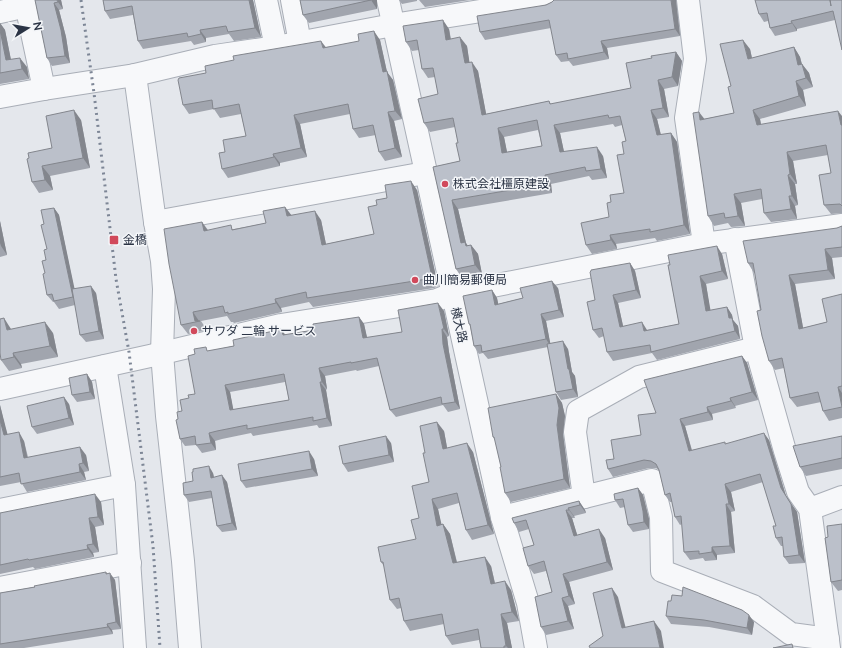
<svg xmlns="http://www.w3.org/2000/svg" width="842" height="648" font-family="Lato,'Noto Sans JP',sans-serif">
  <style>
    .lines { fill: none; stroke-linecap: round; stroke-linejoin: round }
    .minor-casing { stroke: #a9aeb7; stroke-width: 24 }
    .minor { stroke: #f7f8fa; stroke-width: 22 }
    .rail { stroke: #7d8696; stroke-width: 3; stroke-dasharray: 2 4; stroke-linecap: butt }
    .wall { fill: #a1a5ae; fill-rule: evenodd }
    .shaded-wall { fill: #83868d }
    .building { fill: #bbc0ca; stroke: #83868d; fill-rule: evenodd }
    .poi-dot { fill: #d1495b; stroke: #f4f6f9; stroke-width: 1.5 }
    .labels { text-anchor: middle; stroke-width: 3; stroke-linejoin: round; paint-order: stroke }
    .poi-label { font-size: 12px; fill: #2b3445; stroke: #f4f6f9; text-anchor: start }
    .street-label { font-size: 12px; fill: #2b3445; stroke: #f4f6f9 }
  </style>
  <rect width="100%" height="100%" fill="#e4e7ec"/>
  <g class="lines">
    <!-- minor casing -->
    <g class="minor-casing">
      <g id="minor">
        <path d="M25 0 44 89"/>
        <path d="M266 0 276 47"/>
        <path d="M292 0 300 43"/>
        <path d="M388 0 502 517 528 603 536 648"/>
        <path d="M688 0 695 59 686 118 704 244"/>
        <path d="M0 12 27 6"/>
        <path d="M135 75 155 222 162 261 164 289 162 353 167 416 183 561 190 648"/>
        <path d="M0 97 44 89 135 75 215 56 276 47 393 25 549 0"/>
        <path d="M155 222 425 173"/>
        <path d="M735 239 756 348 785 451 798 492 810 509 829 648"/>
        <path d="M756 348 639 377 578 411 575 432 584 497 652 480 661 517 662 571 753 606 791 634 828 639"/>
        <path d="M105 366 124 485 135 648"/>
        <path d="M0 389 150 356 281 325 437 300 452 294 704 244 842 225"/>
        <path d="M810 509 842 497"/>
        <path d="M0 510 124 485"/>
        <path d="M502 517 584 497"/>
        <path d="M0 588 130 563"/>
      </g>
    </g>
    <!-- minor -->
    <use href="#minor" class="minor"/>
    <!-- rail -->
    <path class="rail" d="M81 0 94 93 116 279 129 352 153 546 160 648"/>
  </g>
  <!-- wall -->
  <g class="wall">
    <path d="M35 0H61L63 9 59 10 66 37 70 63 52 66 47 58Z"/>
    <path d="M103 0H253L261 37 234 41 229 34 206 38V42L194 45 191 41 143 49 138 41 133 15 110 19 105 11Z"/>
    <path d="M300 0H377V9L309 23 303 15Z"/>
    <path d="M399 0H417V1L402 4Z"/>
    <path d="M419 0H470L425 7Z"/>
    <path d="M842 0 835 20 797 29V31L775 36 770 28 768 21 764 22 759 14Z"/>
    <path d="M676 1 680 36 607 48 609 59 573 66 569 61 561 62 556 55 551 28 485 40 480 32 552 2Z"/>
    <path d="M0 23 5 30 11 60 27 67 29 79 0 84Z"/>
    <path d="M449 29 451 39 467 46 469 62 478 71 486 114 549 101 551 104 631 88 652 58 676 52 682 61 678 86 664 89 669 117 657 119 661 135 671 133 677 142 690 234 657 241 655 238 616 244 617 249 592 254 586 245 609 217 611 202 624 193V154L626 141 622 125 615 127 613 124 560 133 564 152 603 156 607 178 592 180 589 176 551 184 552 193 458 209 466 243 468 246 471 245 478 254 482 274 462 278 456 269 433 167 460 161 458 143 455 127 430 132 424 123 438 94 435 77 428 78 422 69 419 50 412 51 406 42ZM538 130 542 146 507 152 504 137Z"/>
    <path d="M380 40 387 72 393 80 402 119 394 121 402 157 385 161 379 152 376 135 359 138 353 129 350 114 300 124 307 157 280 163V166L228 178 222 169 225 152 246 136 241 114 220 118 214 109 189 114 183 105 206 73 326 47Z"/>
    <path d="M794 47 800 57 802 64 809 73 813 87 803 90 806 106 760 119 761 125 842 116V213L831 214 824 205 831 173 828 155 793 161 797 184H795L798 205 795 206 797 219 771 222 764 213 762 199 741 203 745 226 731 227 728 223 714 226 708 216 704 119 734 113 731 86 750 49 752 58Z"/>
    <path d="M81 120 90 168 50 176 53 190 39 193 32 182 29 158 52 148Z"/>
    <path d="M417 190 438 286 434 288 313 307 309 302 281 308 282 312 234 323 233 322H231L227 316 201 321 207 330 188 334 181 325 202 222 208 230 234 229 266 223 285 207 291 215 321 220 326 244 374 234 377 205 387 198Z"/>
    <path d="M54 208 59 215 74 289 96 293 104 339 86 342 80 335 75 305 59 309 54 302H53L47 295 45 273 47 249 44 224Z"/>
    <path d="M0 221 7 255 0 257Z"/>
    <path d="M842 226V257L832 258 835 279 795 284 803 328 827 322 842 294V418L829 421 823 411 821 402 797 407 790 398 784 368 775 370 769 361 755 273H754L748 263Z"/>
    <path d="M722 254 728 279 706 284 710 311 727 307 732 315 733 320 738 326 740 339 657 360 652 353 613 361 607 352 604 336 599 338 593 330 595 300 630 263 635 271 641 298 618 303 623 326 647 330 679 324 668 265Z"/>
    <path d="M558 288 564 317 546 321 550 343 568 349 572 372 575 376 578 397 561 400 556 392 548 347 488 359 483 353 479 354 474 346 470 326 469 324 492 290 497 298 498 304 523 298Z"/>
    <path d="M444 311 449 336 447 337 449 352 460 409 448 412 443 405 396 417 390 410 379 366 357 371 356 370 325 376 327 389 326 390 332 426 319 428 317 425 253 436 251 433 222 439 215 441 216 450 202 453 196 445 185 446 180 439 178 419 189 398 195 394V354L285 335 314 330 359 317 364 324 367 338 402 332ZM285 382 289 400 233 410 230 392Z"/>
    <path d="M11 329 53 333 58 357 21 364 22 368 9 371 1 360Z"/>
    <path d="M742 356 747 363 758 400 735 406 736 408 712 414 713 420 685 426 692 450 726 444 769 440 786 496 797 512 805 563 789 564 784 557 783 546H781L776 538V526L763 482 731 492 735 511 731 512 735 553 717 555V560L705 561 703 558 690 560 684 552 682 524 680 525 675 517 672 502H670L665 495 659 470 656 468H649L613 477 608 469 614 459 641 435 656 413Z"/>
    <path d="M87 374 92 382 95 399 77 402 72 395Z"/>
    <path d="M556 394 562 403 565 416 563 434 570 488 511 502 505 493 501 467 495 440 493 437Z"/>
    <path d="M69 404 74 425 37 434 32 427Z"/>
    <path d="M0 405 7 435 24 441 28 457 86 455 89 471 84 472 86 480 27 492 21 482 0 486Z"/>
    <path d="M444 431 447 448 473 452 494 534 472 540 466 530 459 503 438 509 441 525 443 524 450 534 457 562 491 566 495 583 511 590 519 621 507 623 512 648H481L479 640 452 645 446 636 444 624 410 631 404 621 401 608 397 609 390 600 384 566 381 562 416 539 419 518 429 482 425 453Z"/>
    <path d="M842 436V469L806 476 800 467Z"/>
    <path d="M391 443 394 462 348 472 343 464Z"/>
    <path d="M314 459 318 476 246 488 241 481Z"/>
    <path d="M213 473 214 477 227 482 237 530 222 532 217 526 212 498 189 502 184 495 193 481Z"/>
    <path d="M638 488 643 495 649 519V529L633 532 628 525 625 507 620 508 615 500Z"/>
    <path d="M579 501 585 510 586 513 574 516 575 518H572L577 535 605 538 613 570 569 582 575 604 568 606 574 629 546 635 541 627 552 592 546 571 534 574 528 566 534 545 529 529 519 532 514 523Z"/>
    <path d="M101 502 104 525 95 527 99 552 93 553 94 557 35 569 33 567 0 574V513Z"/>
    <path d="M842 524V590L838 591 831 582 828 537Z"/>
    <path d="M107 574 115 580 121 629 112 630 113 634 24 648H0V593Z"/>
    <path d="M666 616 754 622 752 635 709 627 671 624Z"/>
  </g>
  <!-- shaded-wall -->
  <g class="shaded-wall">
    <path d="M57 0H61L63 9 58 2Z"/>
    <path d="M249 0H253L261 37 255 28Z"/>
    <path d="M371 0H377V9Z"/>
    <path d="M671 0H676L680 36 675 29Z"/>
    <path d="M54 3 59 10 66 37 70 63 65 56Z"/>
    <path d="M443 20 449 29 452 49 446 40Z"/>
    <path d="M791 21 797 29V31L792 23Z"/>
    <path d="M0 23 5 30 13 70 6 60 0 30Z"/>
    <path d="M200 30 206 38V42L201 34Z"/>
    <path d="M374 31 380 40 387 72 393 80 402 119 395 111 383 72Z"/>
    <path d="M460 37 467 46 471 72 465 63Z"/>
    <path d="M743 40 750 49 754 68 748 59Z"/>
    <path d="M321 41 328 50 323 48Z"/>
    <path d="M601 41 607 48 609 59 604 52Z"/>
    <path d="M794 47 800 57 804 74 798 65Z"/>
    <path d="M676 52 682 61 678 86 672 77Z"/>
    <path d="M20 58 27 67 29 79 22 69Z"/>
    <path d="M472 62 478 71 488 124 482 115Z"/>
    <path d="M802 64 809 73 813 87 806 78Z"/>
    <path d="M658 80 664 89 669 117 663 108Z"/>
    <path d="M796 81 803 90 806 106 799 96Z"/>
    <path d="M74 110 81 120 90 168 83 158Z"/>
    <path d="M651 110 657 119 663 144 657 135Z"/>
    <path d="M753 110 760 119 763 135 757 125Z"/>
    <path d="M838 111 842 116V126L841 125Z"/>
    <path d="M388 112 394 121 402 157 395 148Z"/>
    <path d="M699 112 706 121 700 120Z"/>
    <path d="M294 115 300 124 307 157 301 148Z"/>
    <path d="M554 125 560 133 566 161 560 152Z"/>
    <path d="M498 128 504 137 509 162 502 153Z"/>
    <path d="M671 133 677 142 690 234 684 225Z"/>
    <path d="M597 147 603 156 607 178 601 169Z"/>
    <path d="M787 152 793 161 797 184 790 174Z"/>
    <path d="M273 154 280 163V166L274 157Z"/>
    <path d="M42 166 50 176 53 190 45 180Z"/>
    <path d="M545 175 551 184 552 193 546 184Z"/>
    <path d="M788 175 795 184 798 205 792 196Z"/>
    <path d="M411 181 417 190 438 286 432 277Z"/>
    <path d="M734 194 741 203 745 226 738 216Z"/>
    <path d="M789 196 795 206 797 219 791 209Z"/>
    <path d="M452 200 458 209 466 243 471 251 461 243Z"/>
    <path d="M285 207 292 216H287Z"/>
    <path d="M54 208 59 215 78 305 73 297Z"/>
    <path d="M315 211 321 220 328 254 322 245Z"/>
    <path d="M0 221 7 255 1 246 0 243Z"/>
    <path d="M202 222 208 231H204Z"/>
    <path d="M610 235 616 244 617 249 611 240Z"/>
    <path d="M471 245 478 254 482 274 475 265Z"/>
    <path d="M717 246 722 254 728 279 722 271Z"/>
    <path d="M825 249 832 258 835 279 828 270Z"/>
    <path d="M630 263 635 271 641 298 636 290Z"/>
    <path d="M789 275 795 284 805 338 799 329Z"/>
    <path d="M700 276 706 284 712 319 706 311Z"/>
    <path d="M552 281 558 288 564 317 559 310Z"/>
    <path d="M91 286 96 293 104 339 99 331Z"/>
    <path d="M492 290 497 298 500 312 495 305Z"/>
    <path d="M613 295 618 303 625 335 620 327Z"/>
    <path d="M275 299 281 308 282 312 276 303Z"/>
    <path d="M438 303 444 311 449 336 444 329Z"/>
    <path d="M727 307 732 315 733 320 738 326 740 339 735 331 729 318Z"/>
    <path d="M193 312 199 321 195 322Z"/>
    <path d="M541 314 546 321 551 347 546 339Z"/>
    <path d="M359 317 364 324 369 346 363 338Z"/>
    <path d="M4 318 11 329 7 330Z"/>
    <path d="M45 322 53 333 58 357 50 346Z"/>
    <path d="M642 322 647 330 644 331Z"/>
    <path d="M281 329 287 337 283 335Z"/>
    <path d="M442 329 447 337 449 352 460 409 455 402 443 344Z"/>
    <path d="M563 341 568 349 572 372 575 376 578 397 573 389 568 369Z"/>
    <path d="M13 353 21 364 22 368 14 357Z"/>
    <path d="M742 356 747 363 758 400 752 392Z"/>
    <path d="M319 368 325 376 327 389 322 382Z"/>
    <path d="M87 374 92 382 95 399 90 392Z"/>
    <path d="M320 382 326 390 332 426 327 418Z"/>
    <path d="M225 385 230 392 235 418 230 410Z"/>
    <path d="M838 387 842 393V406Z"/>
    <path d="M556 394 562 403 565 416 563 434 570 488 564 479 557 425Z"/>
    <path d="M64 397 69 404 74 425 69 418Z"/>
    <path d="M730 398 735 406 736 408 731 401Z"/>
    <path d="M0 405 10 444 4 435 0 420Z"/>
    <path d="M707 407 712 414 713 420 708 412Z"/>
    <path d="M680 419 685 426 694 459 689 451Z"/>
    <path d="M437 422 444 431 449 458 443 449Z"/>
    <path d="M19 432 24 441 29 466 24 458Z"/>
    <path d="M209 433 215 441 216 450 211 443Z"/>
    <path d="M764 433 769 440 786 496 797 512 805 563 799 555 781 488Z"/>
    <path d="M386 436 391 443 394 462 389 455Z"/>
    <path d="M467 443 473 452 494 534 488 525Z"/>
    <path d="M80 447 86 455 89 471 83 463Z"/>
    <path d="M309 451 314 459 318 476 312 469Z"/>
    <path d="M79 464 84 472 86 480 80 472Z"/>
    <path d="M209 466 213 473 215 484 211 478Z"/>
    <path d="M222 475 227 482 237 530 232 523Z"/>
    <path d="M725 484 731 492 735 511 729 504Z"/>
    <path d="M638 488 643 495 649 519V529L644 522Z"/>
    <path d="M95 494 101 502 104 525 98 517Z"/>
    <path d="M432 499 438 509 444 535 437 526Z"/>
    <path d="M579 501 585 510 586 513 580 505Z"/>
    <path d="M726 504 731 512 735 553 730 546Z"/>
    <path d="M568 508 574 516 575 518 569 510Z"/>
    <path d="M566 510 572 518 580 544 574 536Z"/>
    <path d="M89 518 95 527 99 552 93 544Z"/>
    <path d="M443 524 450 534 459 572 453 563Z"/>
    <path d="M599 529 605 538 613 570 607 562Z"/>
    <path d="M87 545 93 553 94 557 88 549Z"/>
    <path d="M712 547 717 555V560L712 552Z"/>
    <path d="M485 557 491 566 497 593 491 584Z"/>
    <path d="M106 572 111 579 110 573 115 580 121 629 116 622Z"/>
    <path d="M563 574 569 582 575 604 569 596Z"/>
    <path d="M505 581 511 590 519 621 512 612Z"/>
    <path d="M612 588 618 597 628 637 622 628Z"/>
    <path d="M562 598 568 606 574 629 568 621Z"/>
    <path d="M501 614 507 623 512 648H508L506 646Z"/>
    <path d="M749 615 754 622 752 635 747 628Z"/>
    <path d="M654 621 661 631 664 648H660Z"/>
    <path d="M107 624 112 630 113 634 108 627Z"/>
  </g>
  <!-- building -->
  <g class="building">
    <path d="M35 0H57L58 2 54 3 61 30 65 56 47 58Z"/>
    <path d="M103 0H249L255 28 228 32 226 26 200 30 201 34 188 37 187 33 138 41 132 6 105 11Z"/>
    <path d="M300 0H371L303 15Z"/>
    <path d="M554 0H671L675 29 601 41 604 52 568 59 567 53 556 55 549 20 480 32 477 16 546 5 552 2Z"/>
    <path d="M755 0H830L831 6 830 0H842V50L833 11 791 21 792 23 770 28 767 13 759 14Z"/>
    <path d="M443 20 446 40 460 37 465 63 472 62 482 115 549 101 550 104 631 88 626 63 652 58 651 56 676 52 672 77 658 80 663 108 651 110 657 135 671 133 684 225 650 232V229L610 235 611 240 586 245 581 223 609 217 607 203 611 202 610 195 624 193 617 155 624 154 622 142 626 141 620 116 609 118 608 115 554 125 560 152 597 147 601 169 586 171 585 167 545 175 546 184 452 200 461 243 465 242 466 246 471 245 475 265 456 269 433 167 460 161 456 143H458L453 118 424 123 418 99 438 94 433 68 422 69 417 40 406 42 403 26ZM537 120 542 146 502 153 498 128Z"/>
    <path d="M0 30 6 60 20 58 22 69 0 73Z"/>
    <path d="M374 31 383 72 387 71 395 111 388 112 395 148 379 152 373 125 353 129 348 104 294 115 301 148 273 154 274 157 222 169 219 153 225 152 223 140 246 136 239 104 213 109 212 100 183 105 178 80 179 78 206 73 205 66 234 60 233 56 321 41 323 48 359 41 358 34Z"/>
    <path d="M743 40 748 59 794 47 798 65 802 64 806 78 796 81 799 96 753 110 757 125 838 111 841 125H842V206L840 204 824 205 819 175 831 173 826 145 787 152 790 174 788 175 792 196H789L791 209 764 213 761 189 734 194 738 216 725 218 724 213 708 216 693 113 699 112 700 120 734 113 728 87 731 86 720 44Z"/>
    <path d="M74 110 83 158 42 166 45 180 32 182 27 159 29 158 28 153 52 148 46 116Z"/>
    <path d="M411 181 432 277 427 279 307 298 306 292 275 299 276 303 228 314V312L225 313 223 306 193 312 195 321H200L181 325 169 264 164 229 202 222 204 231 231 225 232 230 266 223 263 211 285 207 287 216 315 211 322 245 374 234 368 207 377 205 376 200 387 198 385 185Z"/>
    <path d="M54 208 73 297 54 301 52 294 47 295 43 274 45 273 42 261 46 260 44 250 47 249 41 225 44 224 41 210Z"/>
    <path d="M842 226V247L825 249 828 270 789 275 799 329 827 322 822 299 842 294V386L838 387 842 407 823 411 818 392 790 398 782 358 769 361 762 336 757 311 761 310 753 263H748L743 241 837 228Z"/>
    <path d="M717 246 722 271 700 276 706 311 727 307 729 318H732L735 331 651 352 650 345 607 352 602 328 593 330 587 302 595 300 590 272 591 271V270L630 263 636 290 613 295 620 327 642 322 644 331 679 324 668 265H670L668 255Z"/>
    <path d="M552 281 559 310 541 314 546 339 482 352 481 345 474 346 470 324H469L463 296 492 290 495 305 523 298 520 288Z"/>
    <path d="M91 286 99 331 80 335 72 289Z"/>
    <path d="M438 303 444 329H442L443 344 455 402 442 404 441 397 390 410 377 358 351 363V362L319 368 322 382H320L327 418 313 421V417L247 429V425L217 431 209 433 211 443 196 445 195 436 180 439 176 420 178 419 177 412 182 411 180 400 189 398 188 395 195 394 188 356 195 354 194 349 206 347 207 351 234 346 233 340 278 330 281 329 283 335 314 330 313 324 359 317 363 338 402 332 398 310ZM284 374 289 400 230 410 225 385Z"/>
    <path d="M4 318 7 330 45 322 50 346 13 353 14 357 1 360 0 353V319Z"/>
    <path d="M563 341 568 369H569L573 389 556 392 547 344Z"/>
    <path d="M742 356 752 392 730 398 731 401 707 407 708 412 680 419 689 451 725 442V444L764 433 781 488 791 504 799 555 784 557 782 537 776 538 773 526H776L760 474 725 484 729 504H726L730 546 712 547V552L699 554V551L684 552 681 516 675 517 670 493 665 495 659 470 656 464 651 461 644 460 608 469 606 460 614 459 611 440 641 435 638 415 656 413 644 380Z"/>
    <path d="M87 374 90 392 72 395 69 378Z"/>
    <path d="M556 394 559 408 557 425 564 479 505 493 500 467H501L494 437H493L488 408Z"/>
    <path d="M64 397 69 418 32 427 27 406Z"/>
    <path d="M0 420 4 435 19 432 24 458 80 447 83 463 79 464 80 472 21 484 19 473 0 477Z"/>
    <path d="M437 422 443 449 467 443 488 525 466 530 457 493 432 499 437 526 443 524 453 563 485 557 491 584 505 581 512 612 501 614 506 646H504V648H481L478 629 446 636 442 614 404 621 399 598 390 600 383 562H381L378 547 416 539 411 520 419 518 412 486 429 482 423 453H425L420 426Z"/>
    <path d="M386 436 389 455 343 464 339 446Z"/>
    <path d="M842 436V458L800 467 793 446Z"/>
    <path d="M309 451 312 469 241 481 238 464Z"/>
    <path d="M209 466 211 478 222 475 232 523 217 526 211 491 184 495 183 483 193 481 192 472H193V469Z"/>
    <path d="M638 488 643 511 644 522 628 525 623 499 615 500 614 494Z"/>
    <path d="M95 494 98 517 89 518 93 544 87 545 88 549 29 560 28 559 0 565V513Z"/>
    <path d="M579 501 580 505 568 508 569 510H566L574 536 599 529 607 562 563 574 569 596 562 598 568 621 541 627 535 597 552 592 544 561 528 566 523 548 534 545 526 520 514 523 512 518Z"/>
    <path d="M842 524V580L831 582 825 538 828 537 827 526Z"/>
    <path d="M106 572V574L110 573 116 622 107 624 108 627 0 644V593L35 587 34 586Z"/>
    <path d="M683 587 742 610 749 615 747 628 704 620 666 616 668 601H671L672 595 682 596Z"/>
    <path d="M612 588 622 628 654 621 660 648H590L589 646 603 636 593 593Z"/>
    <path d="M792 644 793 648H773Z"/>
  </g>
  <!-- markers -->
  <g class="poi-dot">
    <circle cx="445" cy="184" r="4"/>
    <rect x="109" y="235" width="10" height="10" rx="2"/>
    <circle cx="415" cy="280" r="4"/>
    <circle cx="194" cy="331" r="4"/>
  </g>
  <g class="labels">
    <!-- poi labels -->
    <g class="poi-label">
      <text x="453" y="188">株式会社橿原建設</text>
      <text x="123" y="244">金橋</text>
      <text x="423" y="284">曲川簡易郵便局</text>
      <text x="202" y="335">サワダ 二輪 サービス</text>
    </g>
    <!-- street labels -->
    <g class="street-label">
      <text transform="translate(459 325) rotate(77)" y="4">横大路</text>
    </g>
  </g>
  <!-- north arrow -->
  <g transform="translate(28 28) rotate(79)" stroke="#f4f6f9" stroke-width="3" paint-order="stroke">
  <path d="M0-3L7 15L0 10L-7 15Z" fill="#2b3445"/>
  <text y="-6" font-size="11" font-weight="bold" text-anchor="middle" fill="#2b3445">N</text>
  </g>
</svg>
